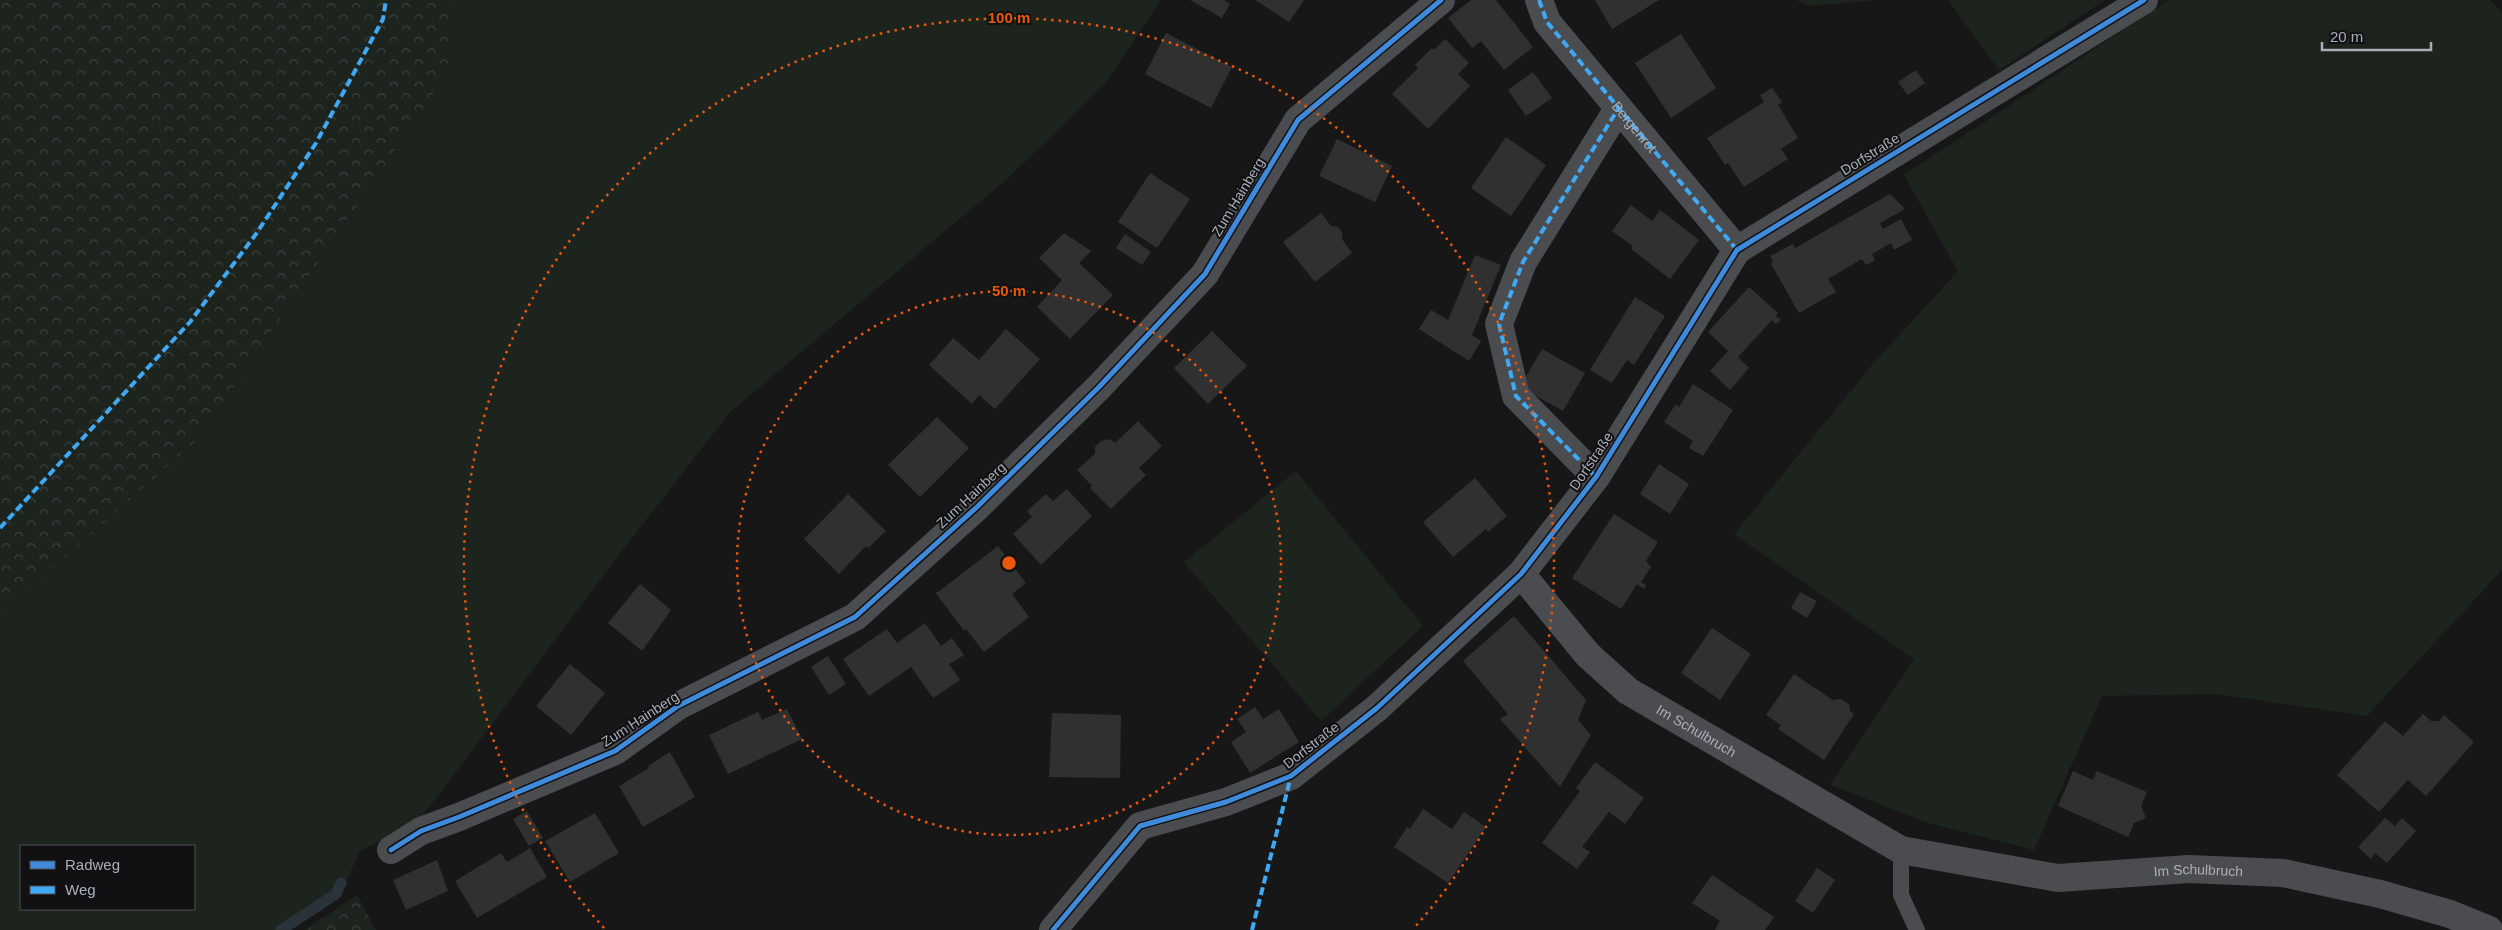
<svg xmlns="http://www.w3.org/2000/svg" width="2502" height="930" font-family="Helvetica,sans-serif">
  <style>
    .green { fill: #1d241e; fill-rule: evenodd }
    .forest { fill: url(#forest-crowns) }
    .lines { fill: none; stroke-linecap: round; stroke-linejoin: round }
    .stream { stroke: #2a3339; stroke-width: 11 }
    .building { fill: #303031 }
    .lane { stroke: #4b4c50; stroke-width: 16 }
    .street { stroke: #4b4c50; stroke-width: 28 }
    .quiet { stroke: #3fa9f5; stroke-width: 4; stroke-dasharray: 8 4; stroke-linecap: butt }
    .cycleway-casing { stroke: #111113; stroke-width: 8 }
    .cycleway { stroke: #408adc; stroke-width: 5 }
    .ring { fill: none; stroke: #e8590c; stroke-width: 2.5; stroke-dasharray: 2.5 5 }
    .labels { text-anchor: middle; stroke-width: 4; stroke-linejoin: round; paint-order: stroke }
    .street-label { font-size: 14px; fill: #a9aeb8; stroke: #111113 }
    .centre { fill: #e8590c; stroke: #111113; stroke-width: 2.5 }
    .ring-label { font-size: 15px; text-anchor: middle; font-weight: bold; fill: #e8590c; stroke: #111113; stroke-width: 4; stroke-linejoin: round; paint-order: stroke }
  </style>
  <defs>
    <pattern id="forest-crowns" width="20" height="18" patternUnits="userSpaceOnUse" patternTransform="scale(1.25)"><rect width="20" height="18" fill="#1d241e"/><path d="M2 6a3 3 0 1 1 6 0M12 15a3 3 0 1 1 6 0" fill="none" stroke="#3b413d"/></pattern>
  </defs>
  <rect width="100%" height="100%" fill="#171717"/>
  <!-- green -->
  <g class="green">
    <path d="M453 0H1161L1105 84 1007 179 730 412 618 556 418 822 360 851 338 899 288 930H0V615L198 439 447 74ZM21 846H194V909H21Z"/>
    <path d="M1796 0H1876L1810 6Z"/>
    <path d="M1948 0H2105L1999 70Z"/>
    <path d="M2169 0H2490L2502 13V570L2367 716 2216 694 2102 696 2034 850 1929 823 1830 785 1914 659 1734 534 1872 365 1958 271 1904 175Z"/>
    <path d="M1296 471 1423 626 1321 721 1184 562Z"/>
  </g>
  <!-- forest -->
  <g class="forest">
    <path d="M0 0H453L447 74 198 439 0 615Z"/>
    <path d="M357 895 376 930H305Z"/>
  </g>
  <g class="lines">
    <!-- stream -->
    <path class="stream" d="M281 930 336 894 341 883"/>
  </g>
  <!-- building -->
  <g class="building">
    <path d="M1190 0H1224L1230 4 1222 18Z"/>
    <path d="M1255 0H1304L1289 22Z"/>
    <path d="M1471 0H1496L1533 47 1504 70 1481 41 1472 48 1448 18Z"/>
    <path d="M1595 0H1659L1612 29Z"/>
    <path d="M1166 33 1232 67 1211 108 1145 74Z"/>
    <path d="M1681 34 1716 88 1671 118 1635 63Z"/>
    <path d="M1445 39 1469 63 1458 74 1470 86 1428 129 1392 94 1418 68 1415 65 1432 48 1434 50Z"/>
    <path d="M1916 70 1925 83 1908 95 1898 82Z"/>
    <path d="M1533 72 1552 98 1526 116 1508 90Z"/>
    <path d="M1772 88 1782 102 1778 105 1798 138 1781 149 1788 159 1744 187 1728 163 1725 165 1707 138 1764 102 1760 95Z"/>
    <path d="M1506 137 1546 165 1511 216 1471 188Z"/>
    <path d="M1337 139 1392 166 1375 202 1319 176Z"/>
    <path d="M1150 173 1190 199 1157 248 1118 222Z"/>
    <path d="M1890 194 1905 209 1880 223 1883 229 1901 219 1912 240 1894 250 1891 243 1872 254 1875 260 1866 265 1862 259 1828 279 1836 292 1799 313 1771 264 1773 262 1770 256 1793 244 1795 248Z"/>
    <path d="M1631 205 1652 221 1660 210 1699 240 1670 279 1631 249 1633 246 1612 231Z"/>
    <path d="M1321 213 1331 226 1338 227 1342 232V239L1352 253 1315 282 1283 242Z"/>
    <path d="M1064 233 1091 251 1079 263 1113 295 1070 339 1037 307 1062 280 1039 258Z"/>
    <path d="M1125 234 1151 252 1142 265 1116 248Z"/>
    <path d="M1475 255 1501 265 1472 335 1481 341 1469 361 1419 329 1431 310 1448 320Z"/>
    <path d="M1749 287 1778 313 1776 316 1781 320 1776 324 1772 320 1738 357 1749 368 1730 390 1710 371 1728 351 1708 332Z"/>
    <path d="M1635 297 1665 316 1634 365 1627 360 1612 383 1590 370Z"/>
    <path d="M1006 329 1040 359 995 409 979 395 972 404 929 365 953 338 979 360Z"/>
    <path d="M1212 331 1247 366 1208 404 1174 368Z"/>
    <path d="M1542 349 1585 373 1563 411 1520 387Z"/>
    <path d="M1693 384 1733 410 1703 456 1689 448 1693 441 1664 422 1676 404 1679 407Z"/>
    <path d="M937 417 969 448 920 497 888 465Z"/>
    <path d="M1138 421 1162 446 1139 468 1146 475 1111 509 1090 488 1092 486 1077 470 1095 454V447L1101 441 1110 439 1115 443Z"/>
    <path d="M1659 464 1689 484 1670 514 1640 494Z"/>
    <path d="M1475 478 1507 516 1488 532 1486 529 1453 557 1423 522Z"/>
    <path d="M1067 489 1092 516 1041 565 1013 534 1032 517 1027 511 1046 494 1053 501Z"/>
    <path d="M848 494 886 531 868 548 866 546 839 574 804 539Z"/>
    <path d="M1614 514 1658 542 1646 561 1651 567 1641 582 1646 585 1644 589 1637 584 1621 609 1572 578Z"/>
    <path d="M998 546 1026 583 1012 594 1029 617 984 652 966 629 964 631 935 592H938Z"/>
    <path d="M640 584 671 610 642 651 608 623Z"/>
    <path d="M1800 592 1817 601 1807 618 1791 608Z"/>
    <path d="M1514 616 1586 700 1578 720 1591 735 1560 787 1500 719 1508 714 1463 661Z"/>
    <path d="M925 623 941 646 952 638 964 655 949 664 960 680 933 698 911 667 869 696 843 659 887 629 897 643Z"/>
    <path d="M1712 628 1751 654 1720 700 1681 673Z"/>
    <path d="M828 656 846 684 829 695 811 667Z"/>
    <path d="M570 664 605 693 571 735 536 706Z"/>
    <path d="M1794 674 1833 700 1840 699 1849 704 1850 711 1854 714 1824 760 1778 729 1781 725 1766 715Z"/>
    <path d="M1255 707 1263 719 1279 709 1299 742 1250 773 1231 742 1246 732 1237 719Z"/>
    <path d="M787 709 802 739 728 774 709 735 758 712 762 720Z"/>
    <path d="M1052 713 1121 715 1120 778 1049 777Z"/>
    <path d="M2423 714 2431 721H2439L2444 715 2474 742 2426 796 2408 780 2379 812 2337 775 2385 721 2403 736Z"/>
    <path d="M670 752 695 797 643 827 619 786 649 768 648 766Z"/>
    <path d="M1595 762 1644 798 1625 824 1609 812 1582 847 1590 852 1577 869 1542 843 1580 791 1576 788Z"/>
    <path d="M2073 771 2093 780 2097 771 2147 792 2141 806 2146 818 2134 823 2128 837 2058 806Z"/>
    <path d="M1423 809 1452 829 1464 812 1486 827 1448 883 1394 847 1407 827 1410 829Z"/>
    <path d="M527 811 543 838 529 846 513 819Z"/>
    <path d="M595 813 619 853 570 882 545 841Z"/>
    <path d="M2385 818 2395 826 2402 818 2416 831 2387 863 2375 853 2371 859 2358 847Z"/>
    <path d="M530 848 547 877 477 918 455 881 501 853 507 862Z"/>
    <path d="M437 860 448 891 406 910 393 880Z"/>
    <path d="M1817 868 1835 880 1813 913 1795 901Z"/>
    <path d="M1712 875 1774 917 1765 930H1715L1720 921 1692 903Z"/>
  </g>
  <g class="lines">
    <!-- lane -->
    <path class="lane" d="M1901 850V895L1917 930"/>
    <!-- street -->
    <g class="street">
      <path id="s1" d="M1539 0 1547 22 1737 250"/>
      <path d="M1596 477 1516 396 1499 324 1523 262 1618 109"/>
      <path id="s2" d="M1521 574 1588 655 1628 691 1901 850 2058 878 2189 869 2283 873 2380 894 2450 914 2489 930"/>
      <path d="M391 850 421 831 459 817 615 751 678 706 855 617 977 507 1099 387 1205 274 1298 120 1441 0"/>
      <path d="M1053 930 1140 826 1226 802 1291 776 1377 708 1521 574 1596 477 1737 250 2144 0"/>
    </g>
    <!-- quiet -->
    <g class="quiet">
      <path d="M1539 0 1547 22 1737 250"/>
      <path d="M1596 477 1516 396 1499 324 1523 262 1618 109"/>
      <path d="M0 528 190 322 256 234 316 143 383 19 386 0"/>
      <path d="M1252 930 1291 776"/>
    </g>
    <!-- cycleway casing -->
    <g class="cycleway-casing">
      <g id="cycleway">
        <path d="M391 850 421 831 459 817 615 751 678 706 855 617 977 507 1099 387 1205 274 1298 120 1441 0"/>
        <path d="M1053 930 1140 826 1226 802 1291 776 1377 708 1521 574 1596 477 1737 250 2144 0"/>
      </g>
    </g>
    <!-- cycleway -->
    <use href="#cycleway" class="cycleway"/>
  </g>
  <!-- distance rings -->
  <g class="ring">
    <circle cx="1009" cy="563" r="272"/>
    <path d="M604 928A545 545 0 1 1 1414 928"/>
  </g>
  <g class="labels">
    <!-- street labels -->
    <g class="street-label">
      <text dy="5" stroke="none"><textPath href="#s1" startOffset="160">Bergenrot</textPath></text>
      <text transform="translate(1870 154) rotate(-32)" y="5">Dorfstraße</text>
      <text transform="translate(1238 197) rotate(-59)" y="5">Zum Hainberg</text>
      <text transform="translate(1591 461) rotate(-56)" y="5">Dorfstraße</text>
      <text transform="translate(971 495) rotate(-43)" y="5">Zum Hainberg</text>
      <text transform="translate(640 719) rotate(-33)" y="5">Zum Hainberg</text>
      <text dy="5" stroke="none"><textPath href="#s2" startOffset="238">Im Schulbruch</textPath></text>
      <text transform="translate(1311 745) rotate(-38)" y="5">Dorfstraße</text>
      <text dy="5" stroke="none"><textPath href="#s2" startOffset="775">Im Schulbruch</textPath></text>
    </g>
  </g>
  <circle cx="1009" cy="563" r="8" class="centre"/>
  <g class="ring-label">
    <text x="1009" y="23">100 m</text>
    <text x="1009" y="296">50 m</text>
  </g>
  <!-- legend -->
  <rect x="20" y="845" width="175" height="65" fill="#111113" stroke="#4e5055"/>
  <rect x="30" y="861" width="25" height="8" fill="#408adc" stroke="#4e5055"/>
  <text x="65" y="870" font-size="15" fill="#a9aeb8">Radweg</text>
  <rect x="30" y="886" width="25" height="8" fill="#3fa9f5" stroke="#4e5055"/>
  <text x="65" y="895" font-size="15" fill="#a9aeb8">Weg</text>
  <!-- scale -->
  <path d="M2322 42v8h109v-8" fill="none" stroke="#a9aeb8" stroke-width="2.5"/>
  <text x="2330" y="42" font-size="15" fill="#a9aeb8" stroke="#111113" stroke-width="4" paint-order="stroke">20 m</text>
</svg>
